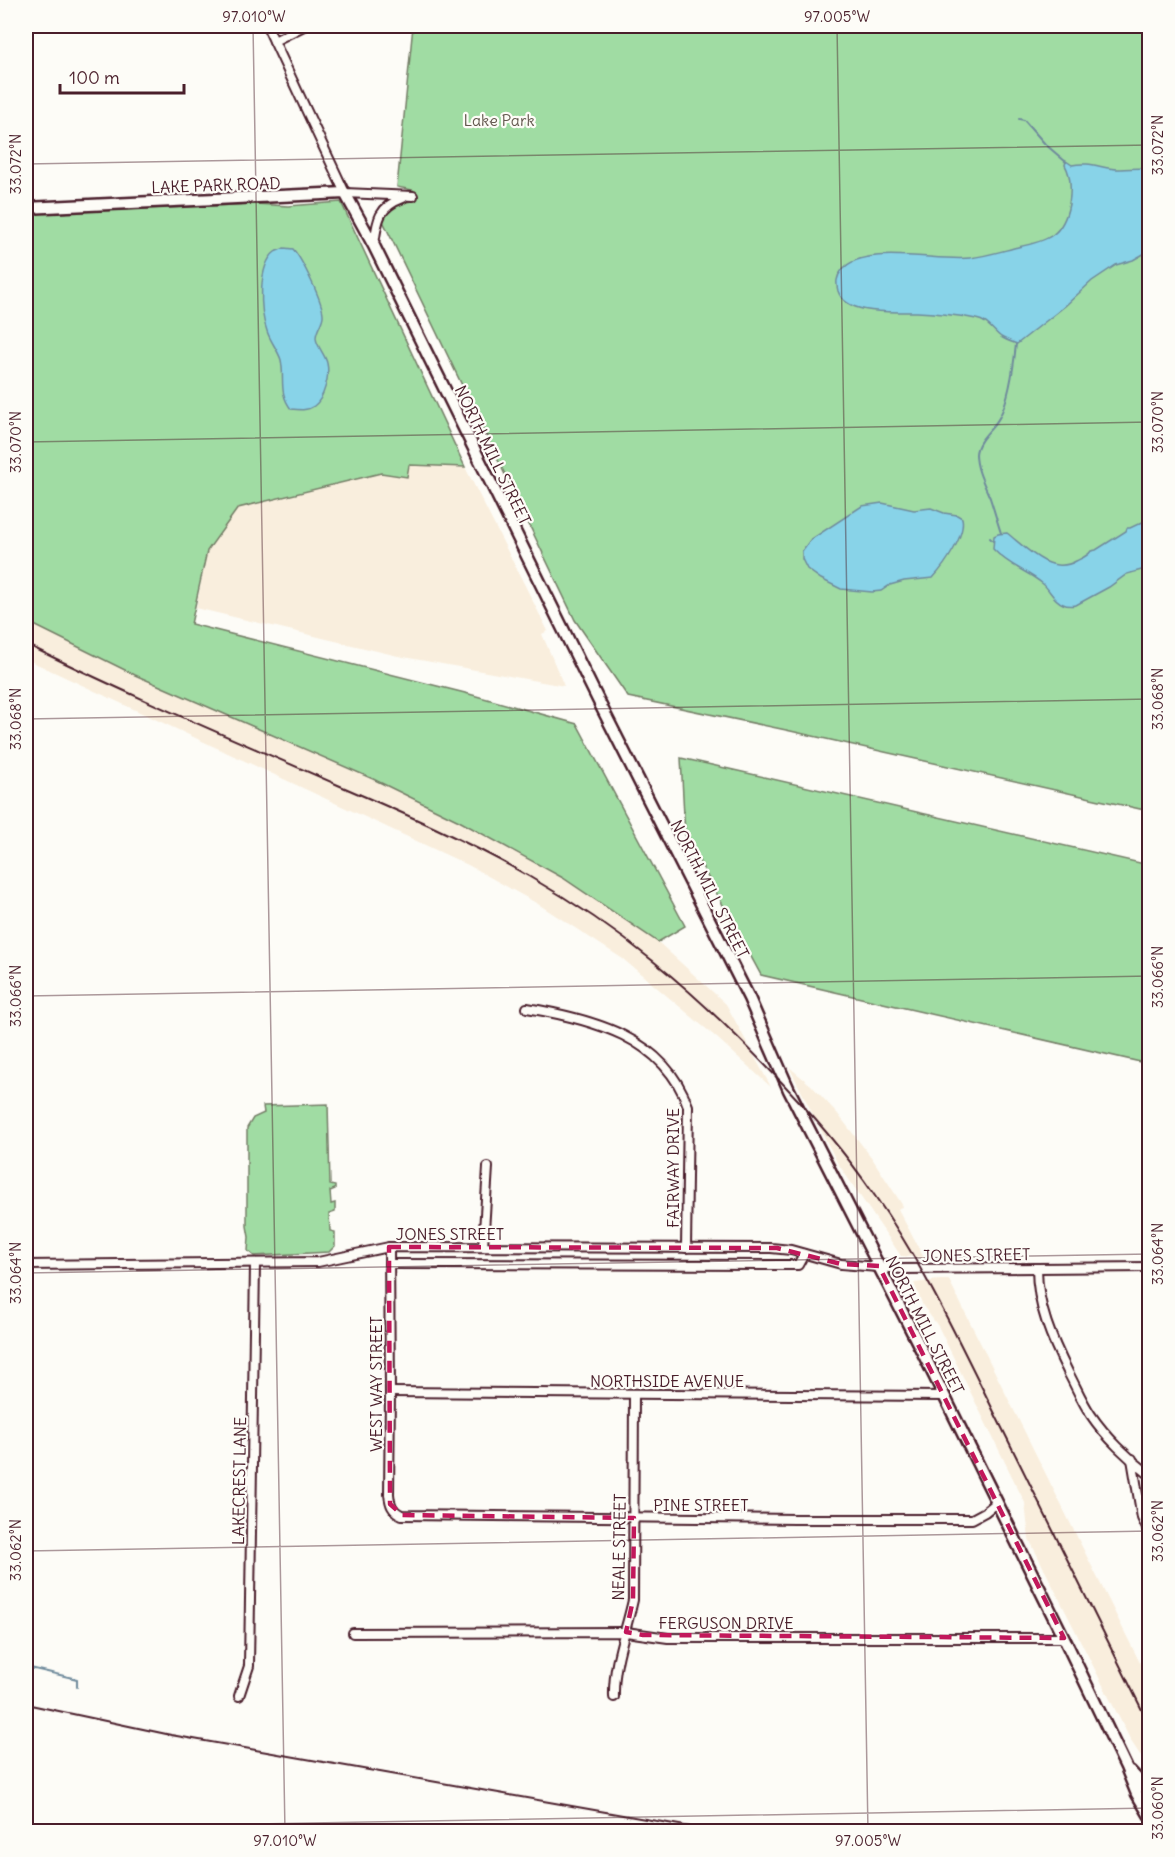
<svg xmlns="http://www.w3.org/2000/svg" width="1175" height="1857" font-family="Delius,sans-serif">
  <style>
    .built { fill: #f9eedd }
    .green { fill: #a0dca3; stroke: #757e67; stroke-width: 1.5 }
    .water { fill: #88d3e8; stroke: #6f8b9c; stroke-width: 1.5 }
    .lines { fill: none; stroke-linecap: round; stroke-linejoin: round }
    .stream { stroke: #6f8b9c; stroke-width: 2 }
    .minor-casing { stroke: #4a1f2b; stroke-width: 12 }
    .secondary-casing { stroke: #4a1f2b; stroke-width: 15 }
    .minor { stroke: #fdfcf7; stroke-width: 8 }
    .secondary { stroke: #fdfcf7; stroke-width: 10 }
    .rail { stroke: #4a1f2b; stroke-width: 2 }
    .marked { fill: none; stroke: #c2185b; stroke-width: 4.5; stroke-dasharray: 12 8; stroke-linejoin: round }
    .ticks { fill: none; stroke: #4a1f2b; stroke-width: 1.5; stroke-opacity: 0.45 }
    .labels { text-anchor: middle; stroke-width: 4.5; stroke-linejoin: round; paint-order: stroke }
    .park-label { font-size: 16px; fill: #64584f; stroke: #fdfcf7 }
    .street-label { font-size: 16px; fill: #4a1f2b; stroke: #fdfcf7 }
    .neatline { fill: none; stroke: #4a1f2b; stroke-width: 2 }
    .ticks-label { font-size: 15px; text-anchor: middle; fill: #4a1f2b }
  </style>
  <rect width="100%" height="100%" fill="#fdfcf7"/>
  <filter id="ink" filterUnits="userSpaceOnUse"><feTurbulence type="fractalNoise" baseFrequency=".0167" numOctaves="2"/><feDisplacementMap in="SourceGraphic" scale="12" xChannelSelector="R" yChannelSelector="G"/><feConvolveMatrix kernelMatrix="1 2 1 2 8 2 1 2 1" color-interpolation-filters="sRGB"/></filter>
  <g filter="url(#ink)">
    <!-- built -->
    <g class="built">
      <path d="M409 465 465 467 548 631 542 634 564 686 398 656 196 608 207 551 238 508 381 473 406 477Z"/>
      <path d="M26 621 135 675 373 779 459 821 563 878 658 942 726 1004 771 1087 717 1038 623 959 538 904 468 865 26 659Z"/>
      <path d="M789 1067 811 1085 837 1113 872 1158 903 1206 898 1209 924 1258 901 1256 837 1162Z"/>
      <path d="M939 1280H949L1149 1681V1769L1131 1741 1029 1539 1025 1503 938 1326 923 1306 914 1283Z"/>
    </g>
    <!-- green -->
    <g class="green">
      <path d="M413 26H1149V811L786 730 628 697 575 620 382 219C390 207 398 203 412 201L413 190 397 187Z"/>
      <path d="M341 202 465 467 409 465 407 477 381 473 238 508 207 551 191 624 469 694 577 724 685 926 658 942 563 878 459 821 373 779 135 675 26 621V214L256 204 288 206Z"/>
      <path d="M681 758 1149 865V1064L761 975 685 835Z"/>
      <path d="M328 1104 330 1185 335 1186V1189L330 1191 331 1204 335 1203V1212L329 1214 330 1231 335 1232V1246L329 1252 254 1256 248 1251 249 1237 247 1226V1128L253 1118 264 1113 263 1106Z"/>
    </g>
    <!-- water -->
    <g class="water">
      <path d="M1066 161 1072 165C1090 161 1103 169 1120 169 1131 169 1139 167 1149 169V251L1133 260 1116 265 1092 281 1065 306 1017 344C1012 342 1006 340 1001 337 992 330 988 321 976 319 957 315 936 313 917 312 896 311 847 317 838 291 836 283 836 277 842 270 863 243 938 262 970 258 986 256 1002 251 1018 247 1047 241 1063 236 1069 204 1071 191 1072 177 1065 165Z"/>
      <path d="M284 248 293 249C302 259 324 304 323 316 322 324 316 330 316 338 317 347 325 354 327 363 330 375 324 399 314 406 307 411 299 410 291 409 278 392 285 379 281 360 278 350 270 341 267 331 260 312 257 266 275 252 278 250 281 250 284 248Z"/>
      <path d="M882 503 914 510 931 508 944 513 957 515 962 518C966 535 945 565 933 578L904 581 890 585 881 591 872 592 841 589 821 579 807 569 802 559V551L810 540 862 506Z"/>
      <path d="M1149 519V568L1127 574 1109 587 1076 605C1071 606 1067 606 1063 604 1053 600 1050 590 1043 584 1026 570 1010 567 993 549L994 536 998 534 1007 533C1026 548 1051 576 1076 561 1082 558 1088 556 1091 551L1096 550 1126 531 1127 528H1130Z"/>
    </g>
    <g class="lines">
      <!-- stream -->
      <g class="stream">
        <path d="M1019 119 1024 120 1045 144 1066 162"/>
        <path d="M1001 533C997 521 994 510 990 498 984 484 976 469 976 454 977 439 994 429 1000 416 1009 398 1014 364 1016 344"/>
        <path d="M990 538 993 541"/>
        <path d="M26 1667 77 1679V1687"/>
      </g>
      <!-- minor casing -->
      <g class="minor-casing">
        <g id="minor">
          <path d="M267 26 345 193 413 196"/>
          <path d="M274 41 304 26"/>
          <path d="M374 245C377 221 378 207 403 198"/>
          <path d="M527 1008C592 1019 664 1037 688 1106L686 1248"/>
          <path d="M389 1247 390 1392 389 1494C390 1504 392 1511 402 1515L795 1519H972L985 1512 996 1503"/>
          <path d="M483 1247 488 1167"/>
          <path d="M389 1264 798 1265 804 1254"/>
          <path d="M26 1265 318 1262 389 1247 771 1248 791 1250 841 1264 902 1269 1150 1267"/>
          <path d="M1037 1268C1037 1306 1052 1340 1069 1374 1076 1387 1082 1402 1091 1415 1105 1436 1129 1459 1150 1475"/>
          <path d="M390 1392 944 1396"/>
          <path d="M1132 1459 1142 1518 1150 1535"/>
          <path d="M353 1633 626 1632 668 1638H1064"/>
          <path d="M239 1696 249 1666 255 1264"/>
          <path d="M614 1697C613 1663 626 1632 633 1600L634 1395"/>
        </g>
      </g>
      <!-- secondary casing -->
      <g class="secondary-casing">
        <g id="secondary">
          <path d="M26 208 345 193 374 246 603 710 749 998 789 1090 923 1353 1064 1638 1126 1767 1137 1794 1150 1816"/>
          <path d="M1130 1771 1150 1793"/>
        </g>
      </g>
      <!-- minor -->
      <use href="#minor" class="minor"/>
      <!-- secondary -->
      <use href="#secondary" class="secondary"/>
      <!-- rail -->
      <g class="rail">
        <path d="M26 644C128 695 234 739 338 785 403 813 468 841 530 877 621 929 692 989 765 1065 805 1106 843 1149 875 1196 925 1267 962 1348 1001 1426 1050 1526 1100 1626 1150 1726"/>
        <path d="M26 1704 171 1735 719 1832"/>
      </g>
    </g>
  </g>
  <!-- marked area -->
  <path class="marked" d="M389 1247 777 1248 841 1264 879 1266 1064 1638 643 1635 626 1632 633 1600 634 1518 402 1515 390 1504Z"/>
  <!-- ticks -->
  <path class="ticks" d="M253 26 285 1832M837 26 868 1832M26 164 1150 145M26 442 1150 422M26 719 1150 699M26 996 1150 976M26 1273 1150 1254M26 1551 1150 1531M26 1828 1150 1808"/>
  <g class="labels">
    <!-- park labels -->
    <g class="park-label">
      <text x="499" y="126">Lake Park</text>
    </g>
    <!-- street labels -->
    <g class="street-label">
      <text transform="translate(216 185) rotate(-2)" y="6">LAKE PARK ROAD</text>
      <text transform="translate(493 455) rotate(64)" y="6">NORTH MILL STREET</text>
      <text transform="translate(710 889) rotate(63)" y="6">NORTH MILL STREET</text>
      <text transform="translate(673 1168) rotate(-90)" y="6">FAIRWAY DRIVE</text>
      <text x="450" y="1240">JONES STREET</text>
      <text transform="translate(976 1255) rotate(-1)" y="6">JONES STREET</text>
      <text transform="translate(925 1325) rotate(63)" y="6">NORTH MILL STREET</text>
      <text x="667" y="1387">NORTHSIDE AVENUE</text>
      <text transform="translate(376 1384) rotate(-90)" y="6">WEST WAY STREET</text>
      <text transform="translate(239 1481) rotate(-89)" y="6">LAKECREST LANE</text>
      <text x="701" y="1511">PINE STREET</text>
      <text transform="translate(619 1547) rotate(-89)" y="6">NEALE STREET</text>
      <text x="726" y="1629">FERGUSON DRIVE</text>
    </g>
  </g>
  <!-- margin -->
  <rect width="1175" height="1857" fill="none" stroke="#fdfcf7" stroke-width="66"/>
  <!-- scale -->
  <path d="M60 84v9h124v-9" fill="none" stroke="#4a1f2b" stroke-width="3"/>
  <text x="69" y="84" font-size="18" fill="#4a1f2b" stroke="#fdfcf7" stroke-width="4.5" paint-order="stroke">100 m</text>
  <rect x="33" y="33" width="1109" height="1791" class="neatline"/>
  <g class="ticks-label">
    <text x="254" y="22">97.010°W</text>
    <text x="837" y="22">97.005°W</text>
    <text transform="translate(1158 145) rotate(-90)" y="5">33.072°N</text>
    <text transform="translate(16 164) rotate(-90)" y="5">33.072°N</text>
    <text transform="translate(1158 422) rotate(-90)" y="5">33.070°N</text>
    <text transform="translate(16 442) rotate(-90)" y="5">33.070°N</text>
    <text transform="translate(1158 699) rotate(-90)" y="5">33.068°N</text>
    <text transform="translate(16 719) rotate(-90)" y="5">33.068°N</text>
    <text transform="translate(1158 977) rotate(-90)" y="5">33.066°N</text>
    <text transform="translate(16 996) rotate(-90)" y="5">33.066°N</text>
    <text transform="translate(1158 1254) rotate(-90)" y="5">33.064°N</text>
    <text transform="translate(16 1273) rotate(-90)" y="5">33.064°N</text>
    <text transform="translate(1158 1531) rotate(-90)" y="5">33.062°N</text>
    <text transform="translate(16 1550) rotate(-90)" y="5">33.062°N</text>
    <text transform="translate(1158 1808) rotate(-90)" y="5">33.060°N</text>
    <text x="285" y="1846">97.010°W</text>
    <text x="868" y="1846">97.005°W</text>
  </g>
</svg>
